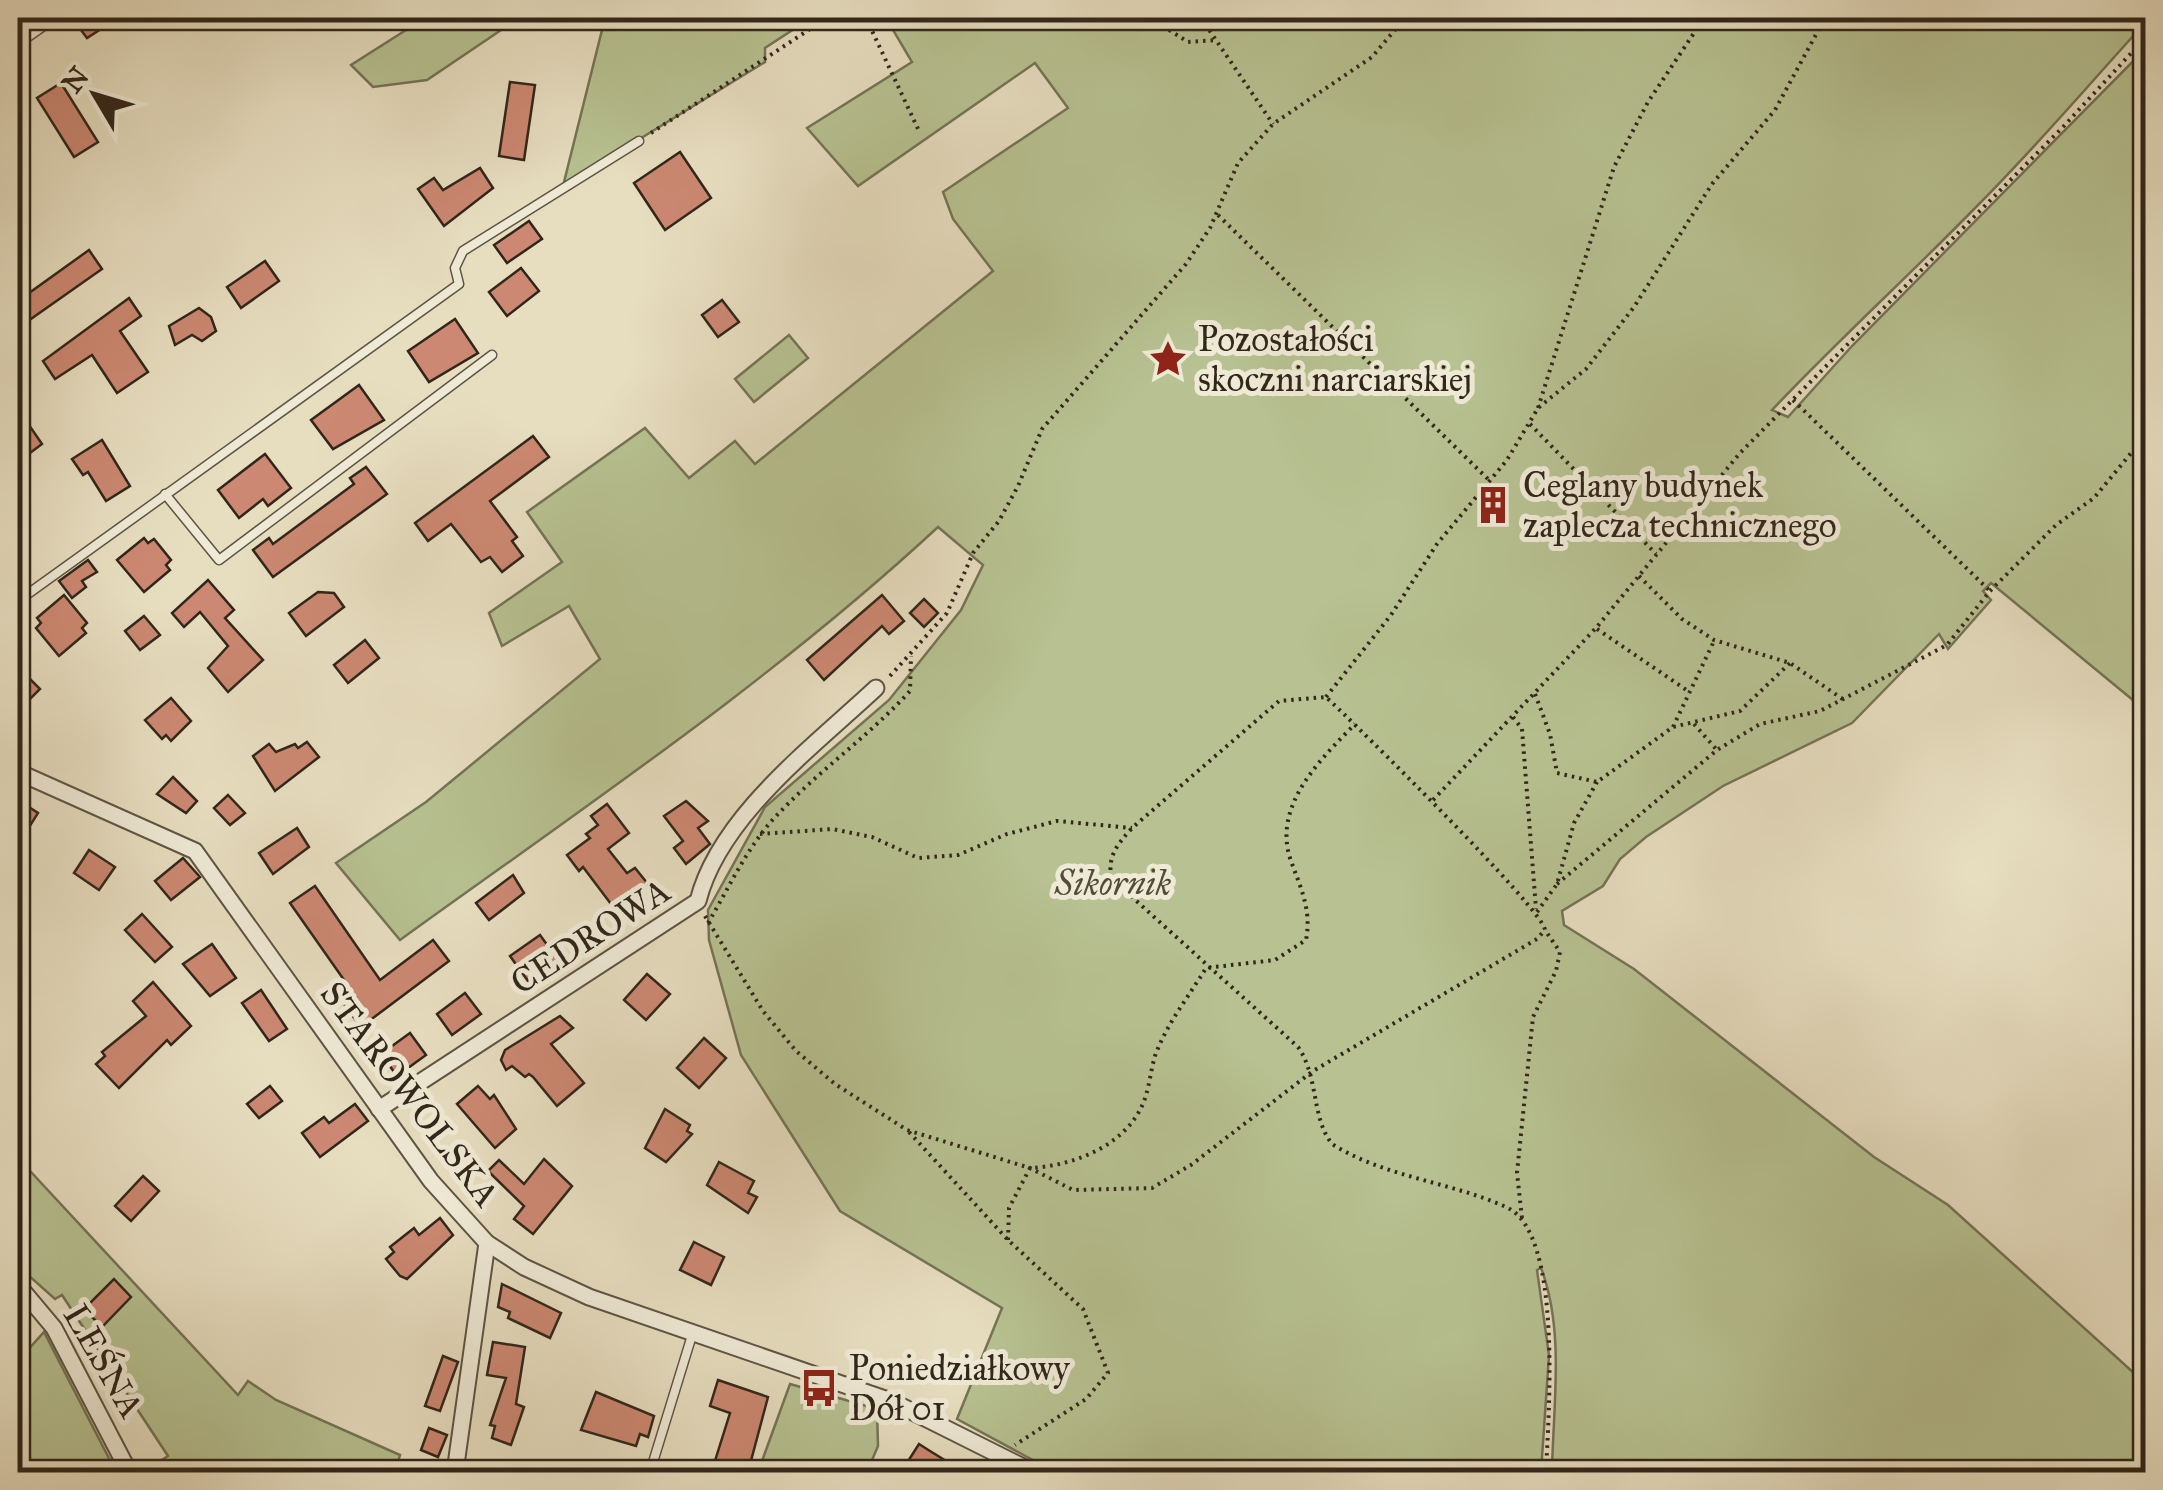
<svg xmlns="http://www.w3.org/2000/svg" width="2163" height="1490" font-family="'IM FELL Great Primer',serif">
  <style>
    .green { fill: #b7c191; stroke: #747456; stroke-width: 2.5 }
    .building { fill: #cc8872; stroke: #31261a; stroke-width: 2.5 }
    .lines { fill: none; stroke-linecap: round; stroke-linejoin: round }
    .lane-casing { stroke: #5e5444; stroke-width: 11 }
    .street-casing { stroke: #5e5444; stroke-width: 19 }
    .path { stroke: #31261a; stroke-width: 4; stroke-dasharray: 2.5 5; stroke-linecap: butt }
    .lane { stroke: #efead6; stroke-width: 8 }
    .street { stroke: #efead6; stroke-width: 15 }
    .labels { text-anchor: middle; stroke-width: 10; stroke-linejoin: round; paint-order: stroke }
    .poi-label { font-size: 35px; fill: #31261a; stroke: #efead6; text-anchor: start }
    .park-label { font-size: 35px; font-style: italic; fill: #524d38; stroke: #efead6 }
    .street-label { font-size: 35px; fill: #31261a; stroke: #efead6 }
  </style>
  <rect width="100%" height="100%" fill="#e7dec0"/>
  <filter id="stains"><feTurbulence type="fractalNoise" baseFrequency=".002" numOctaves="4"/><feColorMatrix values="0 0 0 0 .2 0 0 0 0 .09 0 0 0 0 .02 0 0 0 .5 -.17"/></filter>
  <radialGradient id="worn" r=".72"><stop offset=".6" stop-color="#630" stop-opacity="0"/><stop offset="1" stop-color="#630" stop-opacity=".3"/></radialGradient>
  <!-- green -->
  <g class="green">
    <path d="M425 18H519L427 80 373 87 351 65Z"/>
    <path d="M605 18H811L765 48V62L563 186Z"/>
    <path d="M886 18H2145V23C2090 83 2037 146 1979 204 1911 274 1839 339 1772 410L1788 417 1852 346 2145 49V710L1991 583 1983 591 1991 600 1948 649 1939 634 1852 723 1723 786 1646 837 1620 859 1603 886 1562 911 1564 925 1634 969 1874 1157 1948 1205 2145 1383V1472H1552C1553 1406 1565 1331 1541 1268L1537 1270 1549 1355 1541 1472H1055L957 1419 1002 1308 840 1211 741 1055 709 940 708 910 765 807 889 700 961 610 983 565 938 527C772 681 584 807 400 940L336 863 426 802 600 659 569 606 502 646 489 613 562 562 527 512 645 428 689 478 735 441 755 464 993 271 953 219 943 192 1068 108 1035 63 858 186 807 128 912 62Z"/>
    <path d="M789 335 808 358 754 402 735 379Z"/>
    <path d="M18 1158 238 1395 248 1381 276 1400 400 1455 395 1472H143L168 1456 62 1295 55 1299 18 1266Z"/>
    <path d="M44 1332 116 1472H18V1361Z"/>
    <path d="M790 1384 877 1409 878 1446 867 1472H758Z"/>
  </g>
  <!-- building -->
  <g class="building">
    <path d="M72 18H118L87 38Z"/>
    <path d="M510 82 535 85 524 160 499 156Z"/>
    <path d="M61 83 98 142 74 157 37 98Z"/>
    <path d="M680 152 711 198 665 230 634 183Z"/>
    <path d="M480 168 493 188 444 226 418 189 434 178 443 190Z"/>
    <path d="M529 221 542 239 507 263 494 245Z"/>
    <path d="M89 250 102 269 18 328V301Z"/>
    <path d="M265 261 279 281 241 308 227 287Z"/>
    <path d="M521 268 539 291 507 316 489 292Z"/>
    <path d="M129 298 141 316 120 331 148 372 117 393 92 355 55 379 43 361Z"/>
    <path d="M722 300 739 322 718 337 702 315Z"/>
    <path d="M199 308 211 317 216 331 202 341 192 335 175 345 169 326Z"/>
    <path d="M455 319 478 353 429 382 408 351Z"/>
    <path d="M359 385 384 420 333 449 311 420Z"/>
    <path d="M18 409 42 444 18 462Z"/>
    <path d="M533 436 549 457 490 501 517 537 512 541 523 556 502 572 490 557 481 562 451 524 428 541 415 523Z"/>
    <path d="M102 440 130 486 106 501 88 472 83 475 72 459Z"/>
    <path d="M265 454 291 488 268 506 263 499 239 518 218 490Z"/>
    <path d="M366 467 387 494 273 577 253 550 269 538 273 544 354 484 350 478Z"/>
    <path d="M1494 491 1507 504 1493 518 1480 506Z"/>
    <path d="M144 538 148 543 154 539 171 560 166 565 170 570 144 592 117 560Z"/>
    <path d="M88 560 97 572 82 581 86 587 72 598 59 581Z"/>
    <path d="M208 580 234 610 225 618 263 660 228 692 208 668 228 646 200 612 184 627 172 613Z"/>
    <path d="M318 592 334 593 344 607 306 636 289 613Z"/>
    <path d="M64 595 87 623 82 628 86 633 59 656 36 628 41 623 37 618Z"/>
    <path d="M882 595 904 621 889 634 882 626 824 680 807 660Z"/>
    <path d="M924 599 938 613 924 627 910 613Z"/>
    <path d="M144 616 160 635 140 650 125 631Z"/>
    <path d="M365 640 379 658 348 683 334 665Z"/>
    <path d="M18 667 40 689 18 711Z"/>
    <path d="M171 698 191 721 171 741 166 735 162 739 145 720Z"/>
    <path d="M307 742 319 757 275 791 253 756 269 744 276 752 295 744 298 748Z"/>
    <path d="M173 777 197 801 186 813 157 794Z"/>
    <path d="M228 795 245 813 230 825 214 808Z"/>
    <path d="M18 800 38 813 18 845Z"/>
    <path d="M686 801 708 821 698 828 710 844 686 864 674 848 683 841 664 816Z"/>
    <path d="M607 804 629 833 608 849 627 873 635 868 648 884 617 912 583 867 579 871 567 855 590 838 586 834 598 825 591 816Z"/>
    <path d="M297 828 309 847 273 874 259 853Z"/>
    <path d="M89 850 115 867 99 890 74 873Z"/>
    <path d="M183 858 200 877 171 900 155 881Z"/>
    <path d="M513 875 524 893 489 920 476 903Z"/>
    <path d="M315 886 380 980 433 940 449 961 361 1027 345 1006 356 997 290 903Z"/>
    <path d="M142 914 172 947 155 962 125 930Z"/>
    <path d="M540 935 558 960 528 981 510 956Z"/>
    <path d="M212 944 236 978 210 996 183 964Z"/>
    <path d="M647 974 670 994 646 1020 624 1000Z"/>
    <path d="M153 982 191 1026 171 1045 167 1040 119 1088 96 1064 105 1056 102 1052 146 1016 133 1001Z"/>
    <path d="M261 990 287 1029 269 1041 242 1003Z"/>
    <path d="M465 993 481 1014 452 1035 437 1014Z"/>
    <path d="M560 1016 573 1028 551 1044 584 1083 557 1106 533 1077 529 1074 525 1077 512 1066 506 1070 501 1060 505 1050Z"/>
    <path d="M410 1033 426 1055 397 1076 381 1054Z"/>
    <path d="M704 1038 726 1058 699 1088 677 1068Z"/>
    <path d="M270 1086 282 1101 259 1118 247 1104Z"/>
    <path d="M478 1086 490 1099 494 1095 516 1129 495 1148 457 1104Z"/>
    <path d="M355 1104 368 1121 320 1157 302 1133 324 1117 329 1123Z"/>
    <path d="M665 1109 690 1125 687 1131 692 1134 666 1162 645 1148Z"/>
    <path d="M544 1159 572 1186 533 1234 514 1219 524 1206 488 1171 499 1160 524 1184Z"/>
    <path d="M719 1162 754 1181 748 1193 757 1197 748 1213 707 1185Z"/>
    <path d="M143 1176 159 1191 131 1221 115 1206Z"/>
    <path d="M440 1218 453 1235 407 1279 400 1276 386 1259 394 1252 390 1247 414 1228 419 1235Z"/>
    <path d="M694 1242 724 1257 711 1285 680 1270Z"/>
    <path d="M114 1279 131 1297 102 1327 84 1309Z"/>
    <path d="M502 1284 561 1313 550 1338 508 1318 510 1312 498 1307Z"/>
    <path d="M493 1342 525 1347 516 1404 524 1407 511 1445 492 1438 495 1426 490 1425 506 1378 487 1375Z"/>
    <path d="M443 1356 458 1362 440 1411 425 1406Z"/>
    <path d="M718 1380 768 1397 748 1472 714 1464 730 1413 710 1406Z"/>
    <path d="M596 1392 654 1416 648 1437 640 1434 636 1446 581 1430Z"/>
    <path d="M429 1428 447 1435 438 1457 421 1450Z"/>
    <path d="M919 1444 930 1451 964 1472H914L905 1466Z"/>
  </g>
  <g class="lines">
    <!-- lane casing -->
    <g class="lane-casing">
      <g id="lane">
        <path d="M18 44 55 18"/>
        <path d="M165 494 219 560 492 355"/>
        <path d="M18 601 459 284 455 268 463 251 639 141"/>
        <path d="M406 1472 455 1471"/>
        <path d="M650 1472 693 1332"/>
      </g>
    </g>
    <!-- street casing -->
    <g class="street-casing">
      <g id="street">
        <path d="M18 772 195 851 431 1181 487 1243 524 1267 589 1297 891 1401 1033 1472"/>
        <path d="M379 1109 698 901C719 817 814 746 876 688"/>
        <path d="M18 1285 54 1328 129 1472"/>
        <path d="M455 1472 487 1243"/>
      </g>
    </g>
    <!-- path -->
    <g class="path">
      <path d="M866 18 919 131"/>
      <path d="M1150 18 1188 42 1217 40"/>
      <path d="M1201 18 1273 124"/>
      <path d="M651 133 827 18"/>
      <path d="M1218 215 1490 481"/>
      <path d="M1793 400 1990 591"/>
      <path d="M1538 408 1614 167 1648 102 1704 18"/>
      <path d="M1530 424 1656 554"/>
      <path d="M1639 576 1682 619 1714 640 1790 663 1844 700"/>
      <path d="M1597 629 1688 691"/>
      <path d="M890 676 947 613 973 553 999 521 1018 486 1042 429 1186 264 1210 228 1238 163 1273 124 1372 57 1405 18"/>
      <path d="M1535 694 1550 734 1557 773 1597 782 1673 727 1740 711 1790 663"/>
      <path d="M1326 697 1391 615 1437 544 1507 460 1538 408 1586 369 1634 307 1712 184 1775 110 1825 18"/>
      <path d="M1513 717 1522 729 1536 909"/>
      <path d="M1694 724 1717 750"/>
      <path d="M1673 727 1714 641"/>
      <path d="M1433 800 1596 628 1740 453 2063 127 2146 37"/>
      <path d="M760 834 832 829 872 837 918 858 958 855 1007 834 1057 821 1132 828"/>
      <path d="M1557 884 1717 750 1760 724 1820 711 1947 645 1990 591 2056 525 2094 498 2146 435"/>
      <path d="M1537 912 1557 884 1574 823 1597 782"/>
      <path d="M705 916 763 1011 796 1051 835 1084 907 1130 1030 1168 1073 1190 1152 1188 1191 1165 1313 1071 1537 939 1545 930C1543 909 1355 724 1326 697L1279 701 1132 828C1117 845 1108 855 1111 878L1298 1047C1319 1077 1311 1117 1332 1144 1384 1177 1451 1182 1506 1207 1564 1232 1548 1419 1546 1472"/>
      <path d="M708 923C730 886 749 843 780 812 821 769 870 735 910 691L911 656"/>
      <path d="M909 1132 1008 1240 1083 1309 1108 1373 1086 1399 1015 1445"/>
      <path d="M1522 1218 1517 1173 1533 1017 1556 971 1560 952 1545 930"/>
      <path d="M1008 1240 1009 1208 1030 1168C1071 1166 1121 1148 1141 1108 1149 1092 1150 1073 1155 1056 1166 1025 1189 996 1206 968L1275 960 1306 940C1312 909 1300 887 1290 858 1273 804 1322 758 1355 724"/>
    </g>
    <!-- lane -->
    <use href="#lane" class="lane"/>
    <!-- street -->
    <use href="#street" class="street"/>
  </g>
  <!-- icons -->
  <defs>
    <g id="sight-bare" transform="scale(3)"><path d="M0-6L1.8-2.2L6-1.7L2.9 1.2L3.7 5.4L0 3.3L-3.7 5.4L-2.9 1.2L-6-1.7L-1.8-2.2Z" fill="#8f2418" stroke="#efead6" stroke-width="2.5" paint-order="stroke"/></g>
    <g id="building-bare" transform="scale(3)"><path d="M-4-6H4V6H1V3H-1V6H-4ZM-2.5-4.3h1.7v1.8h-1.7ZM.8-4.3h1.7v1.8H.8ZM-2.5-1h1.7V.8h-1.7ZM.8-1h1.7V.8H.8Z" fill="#8f2418" stroke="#efead6" stroke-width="2.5" paint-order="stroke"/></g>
    <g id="bus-bare" transform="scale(3)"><path d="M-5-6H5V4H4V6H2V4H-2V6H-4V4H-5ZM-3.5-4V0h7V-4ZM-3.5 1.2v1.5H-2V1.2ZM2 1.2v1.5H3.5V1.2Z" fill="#8f2418" stroke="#efead6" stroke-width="2.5" paint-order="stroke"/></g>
  </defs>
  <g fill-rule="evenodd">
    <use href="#sight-bare" x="1168" y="359"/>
    <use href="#building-bare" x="1493" y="505"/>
    <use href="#bus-bare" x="819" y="1388"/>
  </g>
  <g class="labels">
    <!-- poi labels -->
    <g class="poi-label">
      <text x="1198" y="351">Pozostałości<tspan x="1198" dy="40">skoczni narciarskiej</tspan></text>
      <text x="1523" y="497">Ceglany budynek<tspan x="1523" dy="40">zaplecza technicznego</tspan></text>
      <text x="849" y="1380">Poniedziałkowy<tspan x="849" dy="40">Dół 01</tspan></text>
    </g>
    <!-- park labels -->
    <g class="park-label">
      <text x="1113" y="895">Sikornik</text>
    </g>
    <!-- street labels -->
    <g class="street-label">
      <text transform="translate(590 936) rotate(-33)" y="12">CEDROWA</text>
      <text transform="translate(410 1094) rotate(53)" y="12">STAROWOLSKA</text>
      <text transform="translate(104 1361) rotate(60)" y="12">LEŚNA</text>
    </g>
  </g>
  <!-- margin -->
  <rect width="2163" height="1490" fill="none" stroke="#e7dec0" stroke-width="60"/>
  <rect x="20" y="20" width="2123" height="1450" fill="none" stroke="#31261a" stroke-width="5"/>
  <rect x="30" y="30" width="2103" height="1430" fill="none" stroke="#31261a" stroke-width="2.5"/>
  <!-- north arrow -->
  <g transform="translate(95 95) rotate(308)" stroke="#efead6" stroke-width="8" paint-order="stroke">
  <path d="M0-8L18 38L0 25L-18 38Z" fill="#31261a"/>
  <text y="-15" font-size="28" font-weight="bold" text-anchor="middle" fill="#31261a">N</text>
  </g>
  <rect width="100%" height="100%" filter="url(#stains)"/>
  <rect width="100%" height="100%" fill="url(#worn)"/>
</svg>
